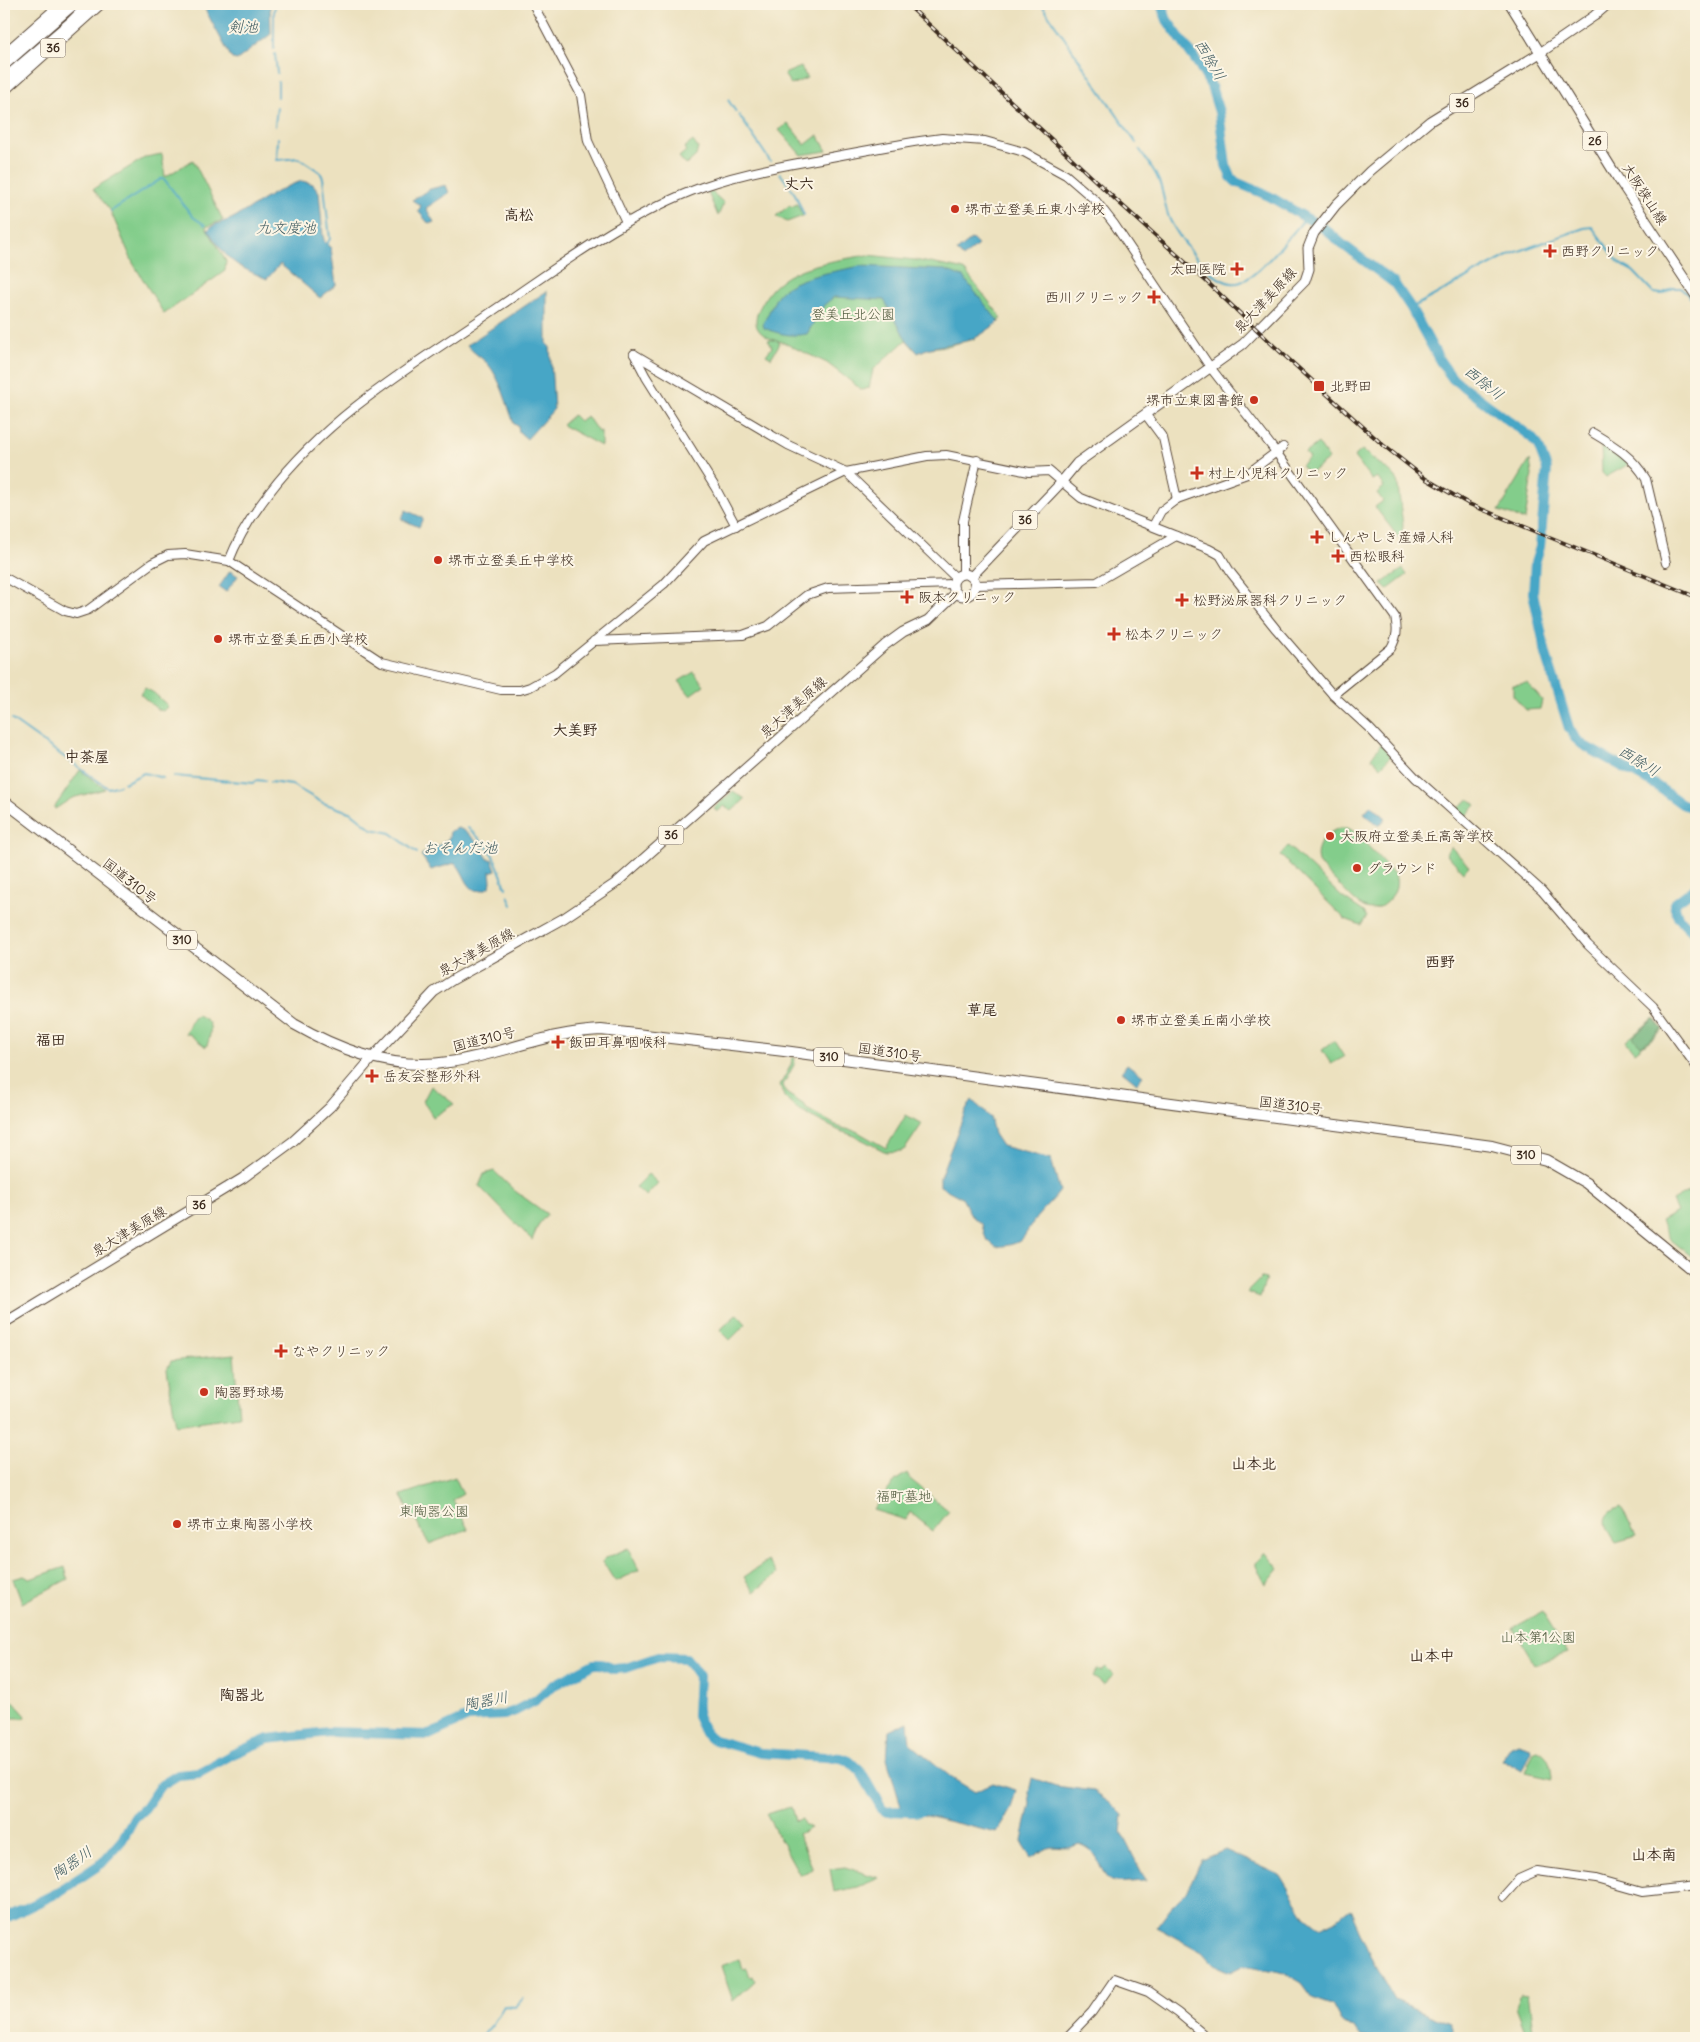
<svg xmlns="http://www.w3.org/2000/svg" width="1700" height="2042" font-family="Delius,'Klee One',sans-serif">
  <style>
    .green { fill: #83cd8b; stroke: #5f7c54 }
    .forest { fill: #6ab077; stroke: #526d4a }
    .water { fill: #47a6c6; stroke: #416872 }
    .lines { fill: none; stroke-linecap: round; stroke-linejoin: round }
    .stream { stroke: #47a6c6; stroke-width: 2 }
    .river { stroke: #47a6c6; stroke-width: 10 }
    .tertiary-casing { stroke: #564536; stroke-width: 10 }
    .primary-casing { stroke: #564536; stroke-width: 11 }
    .trunk-casing { stroke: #564536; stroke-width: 12 }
    .motorway-casing { stroke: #564536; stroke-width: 14 }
    .tertiary { stroke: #fff; stroke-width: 8 }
    .primary { stroke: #fff; stroke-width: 9 }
    .trunk { stroke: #fff; stroke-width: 10 }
    .motorway { stroke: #fff; stroke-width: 11 }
    .rail-casing { stroke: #3b2a1e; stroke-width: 4 }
    .rail { stroke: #fcf5e5; stroke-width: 2; stroke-dasharray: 5.5; stroke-linecap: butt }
    .poi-dot { fill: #c8321e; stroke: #fcf5e5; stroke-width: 2 }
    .labels { text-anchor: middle; stroke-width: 4; stroke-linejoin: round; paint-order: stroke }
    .shield { fill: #fcf5e5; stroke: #75675a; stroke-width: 1 }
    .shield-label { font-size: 12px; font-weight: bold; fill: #3b2a1e }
    .street-label { font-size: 14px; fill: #3b2a1e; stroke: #fcf5e5 }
    .poi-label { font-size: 14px; fill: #3b2a1e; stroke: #fcf5e5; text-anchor: start }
    .park-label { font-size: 14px; fill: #515b3f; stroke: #fcf5e5 }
    .water-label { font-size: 15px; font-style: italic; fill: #405c61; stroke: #fcf5e5 }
    .neighbourhood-label { font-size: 15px; font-weight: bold; fill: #3b2a1e; stroke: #fcf5e5 }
  </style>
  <rect width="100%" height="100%" fill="#fcf5e5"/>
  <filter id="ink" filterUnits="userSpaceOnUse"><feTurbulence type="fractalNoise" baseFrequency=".02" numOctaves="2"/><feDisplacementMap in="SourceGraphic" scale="10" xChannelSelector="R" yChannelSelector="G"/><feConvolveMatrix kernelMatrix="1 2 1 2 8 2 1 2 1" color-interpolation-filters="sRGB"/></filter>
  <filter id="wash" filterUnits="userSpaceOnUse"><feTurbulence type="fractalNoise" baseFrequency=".0096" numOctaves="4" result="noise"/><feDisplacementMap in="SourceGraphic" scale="20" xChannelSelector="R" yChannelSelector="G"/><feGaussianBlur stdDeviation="1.12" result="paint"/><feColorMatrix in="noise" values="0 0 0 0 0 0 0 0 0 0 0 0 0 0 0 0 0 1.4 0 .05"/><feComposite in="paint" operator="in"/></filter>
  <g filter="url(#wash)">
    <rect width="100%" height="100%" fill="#ece1bf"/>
    <!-- green -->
    <g class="green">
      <path d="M801 67 807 78 791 85 784 74Z"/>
      <path d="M788 123 805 145 818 135 827 151 801 155 779 130Z"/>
      <path d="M693 141 698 148 696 156 686 165 679 157 686 151 684 148Z"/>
      <path d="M162 154 165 177 193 160 223 220 206 227 226 261 225 271 164 314 133 263 110 210 93 189 146 157Z"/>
      <path d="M712 192 724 203 718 216 708 193Z"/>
      <path d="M797 204 803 216 787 222 776 216 790 205 791 207Z"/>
      <path d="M867 255 915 260 961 269 965 271 1001 317 999 322 974 339 947 346 928 348 918 353 906 340 873 370 869 388 862 390 827 363 782 342 776 340 780 343 771 358 766 355 772 347 768 340H775C765 337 755 331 756 320 756 314 760 307 763 302 781 265 831 262 867 255Z"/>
      <path d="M573 415 579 421 587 416 598 432 601 431V446L562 425Z"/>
      <path d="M1318 443 1329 459 1309 474 1301 465 1309 458 1305 453Z"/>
      <path d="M1601 443 1619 454 1629 464 1606 477 1602 473Z"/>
      <path d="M1362 450 1395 476 1397 479 1403 525 1402 535 1399 538 1375 507 1383 501 1377 493 1384 487 1377 477 1372 480 1354 457Z"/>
      <path d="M1530 460 1532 475 1525 520 1499 511Z"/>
      <path d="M1403 569 1407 575 1387 590 1382 583Z"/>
      <path d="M694 672 704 685 690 695 679 681Z"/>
      <path d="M1527 683 1542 700 1540 709 1526 710 1513 695V685Z"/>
      <path d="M145 688 154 693 168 706 163 711 157 709 140 694Z"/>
      <path d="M1381 744 1390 754V757L1381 767 1371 758Z"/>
      <path d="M80 770 105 789 72 798 55 809 54 808Z"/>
      <path d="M733 791 745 799 732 811 724 806 717 812 714 808Z"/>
      <path d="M1469 799 1476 805 1465 817 1456 810Z"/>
      <path d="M1340 828H1348L1355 832 1395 875C1398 883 1396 891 1391 897 1370 923 1355 901 1339 885 1332 877 1323 870 1318 862 1314 846 1325 833 1340 828Z"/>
      <path d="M1288 846 1342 897 1364 912 1367 917 1361 925 1345 919 1280 855Z"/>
      <path d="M1451 847 1469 866 1463 872 1446 853Z"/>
      <path d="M198 1015C201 1017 206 1019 208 1022 213 1027 209 1042 206 1047L189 1034H185L193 1017Z"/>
      <path d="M1654 1018 1663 1030 1635 1052 1626 1041Z"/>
      <path d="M1334 1041 1344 1057 1331 1064 1322 1050Z"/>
      <path d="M792 1058H795L794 1065 783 1085 786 1093 806 1106 805 1108 841 1128 856 1131 886 1148 906 1115 922 1124 905 1149 901 1151 886 1152 855 1136 840 1131 798 1110 784 1097 780 1085 791 1065Z"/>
      <path d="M431 1086 454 1104 433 1117 423 1101Z"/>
      <path d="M494 1171 515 1191 547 1214 539 1224 532 1240 479 1186 484 1174Z"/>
      <path d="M648 1174 658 1183 646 1196 635 1187Z"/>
      <path d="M1696 1187V1260L1670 1239 1661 1221 1677 1212 1672 1201Z"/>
      <path d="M1261 1278 1266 1279 1260 1297 1247 1292Z"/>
      <path d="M737 1314 746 1324 730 1340 720 1330Z"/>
      <path d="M234 1354 239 1416 176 1425 167 1369 171 1361Z"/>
      <path d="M907 1473 910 1479 949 1511 933 1531 910 1512 906 1520 873 1510 896 1480Z"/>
      <path d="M455 1477 463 1494 453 1500 468 1529 429 1544 401 1495Z"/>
      <path d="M1621 1507 1636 1536 1616 1542C1605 1526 1599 1515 1621 1507Z"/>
      <path d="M628 1548 639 1570 617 1581 614 1580 603 1562 604 1559Z"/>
      <path d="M1265 1552 1279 1569 1266 1585 1256 1566V1563Z"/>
      <path d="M768 1561 777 1574 754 1592 744 1577Z"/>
      <path d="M65 1567 68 1579 22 1603 13 1579 24 1576 30 1579Z"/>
      <path d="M1542 1612 1568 1653 1535 1664 1513 1628Z"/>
      <path d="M1106 1667 1114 1675 1104 1684 1093 1677 1098 1669 1101 1671Z"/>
      <path d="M4 1691 26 1716 25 1718H12L4 1721Z"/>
      <path d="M1537 1750C1550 1754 1551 1768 1552 1779L1525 1773 1534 1751Z"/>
      <path d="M791 1807 795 1821 802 1819 804 1825 810 1828 798 1834 813 1869 800 1875 766 1814Z"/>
      <path d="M845 1867 879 1878 858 1887 834 1892 830 1869Z"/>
      <path d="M740 1959 743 1969 747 1968 750 1977 753 1976 755 1981 733 2001 721 1966Z"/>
      <path d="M1521 1993 1528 1994 1533 2029 1539 2038H1536L1530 2031 1526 2033 1516 2006Z"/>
    </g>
    <!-- forest -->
    <path class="forest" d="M1654 1019 1662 1029 1641 1046 1633 1037Z"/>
    <!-- water -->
    <g class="water">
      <path d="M202 4H270L271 34 237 60 232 59Z"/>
      <path d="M302 181 313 184 319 192 323 236 325 243 331 248 336 285 320 298 280 264 267 279C232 264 228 261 208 230 213 223 226 222 233 218 256 206 277 188 302 181Z"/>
      <path d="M446 185 449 193 426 208 434 222 429 224 418 211 421 206 412 200 430 189Z"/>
      <path d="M972 239 978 245 963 258 957 251Z"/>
      <path d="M860 266 945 270 963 277 999 322C990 328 981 336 972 339 954 345 934 344 918 353L906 339 884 300 834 297 824 305 807 334C790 337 779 334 764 328L763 324C768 315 772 305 777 296 791 276 837 272 860 266Z"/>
      <path d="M547 291V344L550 347 554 409 527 439 519 432 518 426 514 424C507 404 501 380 488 364 481 357 473 353 467 345Z"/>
      <path d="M406 510 423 518 419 527 401 519Z"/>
      <path d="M230 571 238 576 226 592 219 587Z"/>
      <path d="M1371 805 1386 818 1379 826 1364 813Z"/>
      <path d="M458 828C472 832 481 848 489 860L492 859 496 870 490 872 491 881 490 887C466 900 467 873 455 863L431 870 421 855 429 850 431 851 449 838 450 831Z"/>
      <path d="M1127 1064 1143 1076 1137 1083 1122 1071Z"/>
      <path d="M972 1100 990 1117 994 1134 1002 1146 1051 1159 1060 1191C1053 1201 1043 1209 1036 1218 1020 1240 1027 1243 996 1247L986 1239 982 1225 971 1215 962 1198 940 1186V1177L965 1112Z"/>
      <path d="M908 1722 910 1743 952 1778 975 1792 993 1783 1016 1790 1011 1809 997 1833 902 1810 887 1759 889 1731Z"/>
      <path d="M1517 1743 1530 1747 1531 1750 1522 1771 1502 1759 1511 1746Z"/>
      <path d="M1032 1778 1056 1786 1094 1791 1110 1802 1123 1815 1121 1832 1146 1881C1138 1881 1117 1884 1111 1881 1099 1875 1103 1853 1079 1844L1069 1848 1052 1847 1045 1849 1031 1858 1023 1846 1022 1840 1030 1804 1029 1792Z"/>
      <path d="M1225 1850 1280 1875 1305 1916 1320 1928 1335 1921 1350 1909 1373 1962 1395 2000 1450 2023 1456 2038H1361L1354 2027 1341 2022 1332 2005 1312 1998 1301 1983 1284 1973 1244 1965 1230 1972 1214 1965 1202 1952 1156 1927 1171 1907 1186 1892 1202 1860Z"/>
    </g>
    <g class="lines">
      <!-- stream -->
      <g class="stream">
        <path d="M1041 4 1136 143"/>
        <path d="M274 49V10L276 4"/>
        <path d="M275 54 277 73"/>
        <path d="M278 82V97"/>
        <path d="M728 100 736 112"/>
        <path d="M739 115 770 161"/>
        <path d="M275 126 277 107"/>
        <path d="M278 138 277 160 299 158 320 172 323 178 330 239 326 245"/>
        <path d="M1140 150C1146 159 1154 169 1158 179 1164 192 1164 207 1170 220 1179 238 1216 292 1241 282 1261 274 1290 235 1306 218"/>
        <path d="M780 173 795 194 804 215"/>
        <path d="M111 211 161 179H164L193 217 205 225"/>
        <path d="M1411 308 1511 254 1584 228 1592 227 1620 264 1633 271 1654 293 1662 294 1673 288H1681L1696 303"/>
        <path d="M12 720 108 788 120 785"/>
        <path d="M174 776 253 783 257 780 265 781"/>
        <path d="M270 782 292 785 323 803 352 813 372 829 391 833 417 853"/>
        <path d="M124 783 144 773 163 778"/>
        <path d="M468 828C492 848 496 859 506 888"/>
        <path d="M480 849 487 845"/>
        <path d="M508 895 512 905"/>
        <path d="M480 2038 492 2025 504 2006 515 2007 523 1999"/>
      </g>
      <!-- river -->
      <g class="river">
        <path d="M1161 4 1167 20 1199 65 1211 86 1219 112 1226 165 1231 177 1236 182 1269 196 1325 229 1342 244 1394 283 1411 308 1440 361 1453 379 1531 437 1538 445 1547 469 1540 547 1535 563 1533 593 1546 654 1569 728 1575 738 1583 745 1657 786 1682 804 1696 809"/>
        <path d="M1696 887 1674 904 1678 917 1696 935"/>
        <path d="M4 1919 57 1893 102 1863 122 1840 134 1818 145 1808 160 1786 178 1775 199 1773 233 1754 268 1739 329 1732 429 1735 468 1717 504 1715 515 1711 536 1700 552 1686 594 1664H601L614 1669 626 1668 658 1657 686 1658 699 1676 697 1716 705 1733 711 1739 760 1753 841 1758 849 1761 861 1772 882 1809 887 1812C900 1809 911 1815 924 1810"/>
      </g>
    </g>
  </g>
  <g filter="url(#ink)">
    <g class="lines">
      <!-- tertiary casing -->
      <g class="tertiary-casing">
        <g id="tertiary">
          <path d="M533 4 581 95 588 141 626 222"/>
          <path d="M634 354 788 445 846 472 955 577"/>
          <path d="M634 354 646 377 715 487 736 526"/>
          <path d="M1146 415 1163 438 1177 499 1161 511 1153 526"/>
          <path d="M1593 433C1615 446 1633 457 1646 479L1666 563"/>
          <path d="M1177 499 1247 474 1283 447"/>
          <path d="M229 561C239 535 252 515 269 493 332 411 416 364 500 306 565 262 628 214 702 187 735 175 770 168 804 162 843 155 882 147 920 141L942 138 985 141 1024 152 1066 175 1096 201 1114 224 1210 367 1276 452 1395 617C1398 630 1397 637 1391 648L1333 695"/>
          <path d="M963 573V521L977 460"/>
          <path d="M4 577 65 611 76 614 88 610 152 563 168 555 185 554 229 561 382 662 501 690H520L530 687 555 673 664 584 704 541 846 472 927 456 946 455 1029 472 1049 471 1081 498 1209 549 1220 555 1231 573 1276 629 1333 695 1370 729 1416 778 1542 891 1588 945 1653 1007 1696 1066"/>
          <path d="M975 585 1097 582 1176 536"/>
          <path d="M594 641 743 635 768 626 807 595 828 588 953 584"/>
          <path d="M1503 1897 1519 1879 1537 1871 1596 1879 1642 1892 1696 1886"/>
          <path d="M1067 2038 1092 2012 1114 1980 1148 1992 1178 2013 1208 2038"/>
        </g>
      </g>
      <!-- primary casing -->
      <g class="primary-casing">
        <g id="primary">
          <path d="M1510 4 1617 177 1696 296"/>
          <path d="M4 54 61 4"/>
          <path d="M4 91 101 4"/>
          <circle cx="964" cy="585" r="11"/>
          <path d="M972 576 1058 486 1077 463 1243 344 1305 281 1309 269 1308 248 1314 233 1336 205 1370 171 1430 121 1540 53 1594 16 1608 4"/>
          <path d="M4 1323 243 1178 292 1142 330 1107 372 1058 434 992 454 979 564 918 616 883 885 645 903 632 928 620 956 593"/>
        </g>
      </g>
      <!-- trunk casing -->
      <g class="trunk-casing">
        <path id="trunk" d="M4 801 294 1024C341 1051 394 1071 449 1062 500 1055 548 1032 601 1030L784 1051 1492 1146 1546 1160 1586 1183 1696 1273"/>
      </g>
      <!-- motorway casing -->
      <g class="motorway-casing">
        <g id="motorway">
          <path d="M4 64 73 4"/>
          <path d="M4 80 72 22 90 4"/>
        </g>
      </g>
      <!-- tertiary -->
      <use href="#tertiary" class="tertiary"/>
      <!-- primary -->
      <use href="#primary" class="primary"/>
      <!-- trunk -->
      <use href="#trunk" class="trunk"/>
      <!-- motorway -->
      <use href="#motorway" class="motorway"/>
      <!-- rail casing -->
      <g class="rail-casing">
        <path id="rail" d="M907 4 1115 199 1206 281 1274 346 1383 445 1426 479 1469 504 1696 597"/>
      </g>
      <!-- rail -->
      <use href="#rail" class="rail"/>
    </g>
  </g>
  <!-- markers -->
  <g class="poi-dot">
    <circle cx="955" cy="209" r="5"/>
    <path d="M1547.5 243.5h5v5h5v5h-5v5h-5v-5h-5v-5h5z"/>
    <path d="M1234.5 261.5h5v5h5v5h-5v5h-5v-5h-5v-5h5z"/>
    <path d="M1151.5 289.5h5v5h5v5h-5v5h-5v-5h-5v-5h5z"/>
    <rect x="1313" y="380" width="12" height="12" rx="2.5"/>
    <circle cx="1254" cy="400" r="5"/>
    <path d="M1194.5 465.5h5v5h5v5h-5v5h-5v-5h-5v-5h5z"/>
    <path d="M1314.5 529.5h5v5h5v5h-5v5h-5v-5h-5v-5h5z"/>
    <path d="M1335.5 548.5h5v5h5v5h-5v5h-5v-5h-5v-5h5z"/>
    <circle cx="438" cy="560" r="5"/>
    <path d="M904.5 589.5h5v5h5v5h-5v5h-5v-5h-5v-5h5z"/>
    <path d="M1179.5 592.5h5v5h5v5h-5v5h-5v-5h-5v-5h5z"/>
    <path d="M1111.5 626.5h5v5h5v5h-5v5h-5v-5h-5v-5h5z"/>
    <circle cx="218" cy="639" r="5"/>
    <circle cx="1330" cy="836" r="5"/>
    <circle cx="1357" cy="868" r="5"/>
    <circle cx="1121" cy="1020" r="5"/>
    <path d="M555.5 1034.5h5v5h5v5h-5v5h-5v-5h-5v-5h5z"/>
    <path d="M369.5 1068.5h5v5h5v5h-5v5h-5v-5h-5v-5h5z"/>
    <path d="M278.5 1343.5h5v5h5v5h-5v5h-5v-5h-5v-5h5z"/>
    <circle cx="204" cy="1392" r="5"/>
    <circle cx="177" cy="1524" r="5"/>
  </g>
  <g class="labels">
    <!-- shield labels -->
    <g class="shield">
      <rect x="40.5" y="38.5" width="25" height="19" rx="4"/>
      <rect x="1449.5" y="93.5" width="25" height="19" rx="4"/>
      <rect x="1582.5" y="131.5" width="25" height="19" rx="4"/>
      <rect x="1012.5" y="510.5" width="25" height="19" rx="4"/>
      <rect x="658.5" y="825.5" width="25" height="19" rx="4"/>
      <rect x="167" y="930.5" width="30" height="19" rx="4"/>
      <rect x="814" y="1047.5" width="30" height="19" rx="4"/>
      <rect x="1511" y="1145.5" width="30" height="19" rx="4"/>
      <rect x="186.5" y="1195.5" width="25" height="19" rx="4"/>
    </g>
    <g class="shield-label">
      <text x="53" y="52">36</text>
      <text x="1462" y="107">36</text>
      <text x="1595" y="145">26</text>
      <text x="1025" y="524">36</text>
      <text x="671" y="839">36</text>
      <text x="182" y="944">310</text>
      <text x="829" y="1061">310</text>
      <text x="1526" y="1159">310</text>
      <text x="199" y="1209">36</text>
    </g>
    <!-- street labels -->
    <g class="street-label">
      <text transform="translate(1645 194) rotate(57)" y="5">大阪狭山線</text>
      <text transform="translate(1265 300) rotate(-47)" y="5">泉大津美原線</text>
      <text transform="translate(793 707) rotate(-42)" y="5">泉大津美原線</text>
      <text transform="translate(130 881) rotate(38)" y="5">国道310号</text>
      <text transform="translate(476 952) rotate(-29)" y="5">泉大津美原線</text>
      <text transform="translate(484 1039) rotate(-14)" y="5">国道310号</text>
      <text transform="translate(890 1052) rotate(8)" y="5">国道310号</text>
      <text transform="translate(1291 1105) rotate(7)" y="5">国道310号</text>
      <text transform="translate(129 1231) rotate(-31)" y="5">泉大津美原線</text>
    </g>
    <!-- poi labels -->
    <g class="poi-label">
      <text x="965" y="214">堺市立登美丘東小学校</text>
      <text x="1561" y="256">西野クリニック</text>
      <text x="1226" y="274" text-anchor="end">太田医院</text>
      <text x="1143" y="302" text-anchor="end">西川クリニック</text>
      <text x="1330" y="391">北野田</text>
      <text x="1244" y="405" text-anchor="end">堺市立東図書館</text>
      <text x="1208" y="478">村上小児科クリニック</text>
      <text x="1328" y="542">しんやしき産婦人科</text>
      <text x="1349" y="561">西松眼科</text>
      <text x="448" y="565">堺市立登美丘中学校</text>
      <text x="918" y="602">阪本クリニック</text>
      <text x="1193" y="605">松野泌尿器科クリニック</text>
      <text x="1125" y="639">松本クリニック</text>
      <text x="228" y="644">堺市立登美丘西小学校</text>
      <text x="1340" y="841">大阪府立登美丘高等学校</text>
      <text x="1367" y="873">グラウンド</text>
      <text x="1131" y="1025">堺市立登美丘南小学校</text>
      <text x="569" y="1047">飯田耳鼻咽喉科</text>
      <text x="383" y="1081">岳友会整形外科</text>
      <text x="292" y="1356">なやクリニック</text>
      <text x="214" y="1397">陶器野球場</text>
      <text x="187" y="1529">堺市立東陶器小学校</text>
    </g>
    <!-- park labels -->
    <g class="park-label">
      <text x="853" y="319">登美丘北公園</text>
      <text x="904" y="1501">福町墓地</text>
      <text x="434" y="1516">東陶器公園</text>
      <text x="1538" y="1642">山本第1公園</text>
    </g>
    <!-- water labels -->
    <g class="water-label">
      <text x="243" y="32">剣池</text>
      <text transform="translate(1210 60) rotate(59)" y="5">西除川</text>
      <text x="286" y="233">九文度池</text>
      <text transform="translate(1484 383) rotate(39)" y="5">西除川</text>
      <text transform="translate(1639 761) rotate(31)" y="5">西除川</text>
      <text x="460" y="853">おそんだ池</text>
      <text transform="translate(486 1701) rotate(-11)" y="5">陶器川</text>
      <text transform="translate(72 1863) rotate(-35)" y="5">陶器川</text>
    </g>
    <!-- neighbourhood labels -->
    <g class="neighbourhood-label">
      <text x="799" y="189">丈六</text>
      <text x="519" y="220">高松</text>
      <text x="575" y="735">大美野</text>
      <text x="87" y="762">中茶屋</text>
      <text x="1440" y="967">西野</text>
      <text x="982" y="1015">草尾</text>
      <text x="51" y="1045">福田</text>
      <text x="1254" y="1469">山本北</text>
      <text x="1432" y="1661">山本中</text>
      <text x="242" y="1700">陶器北</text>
      <text x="1654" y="1860">山本南</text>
    </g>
  </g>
  <!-- margin -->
  <rect width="1700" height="2042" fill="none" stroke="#fcf5e5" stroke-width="20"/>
</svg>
